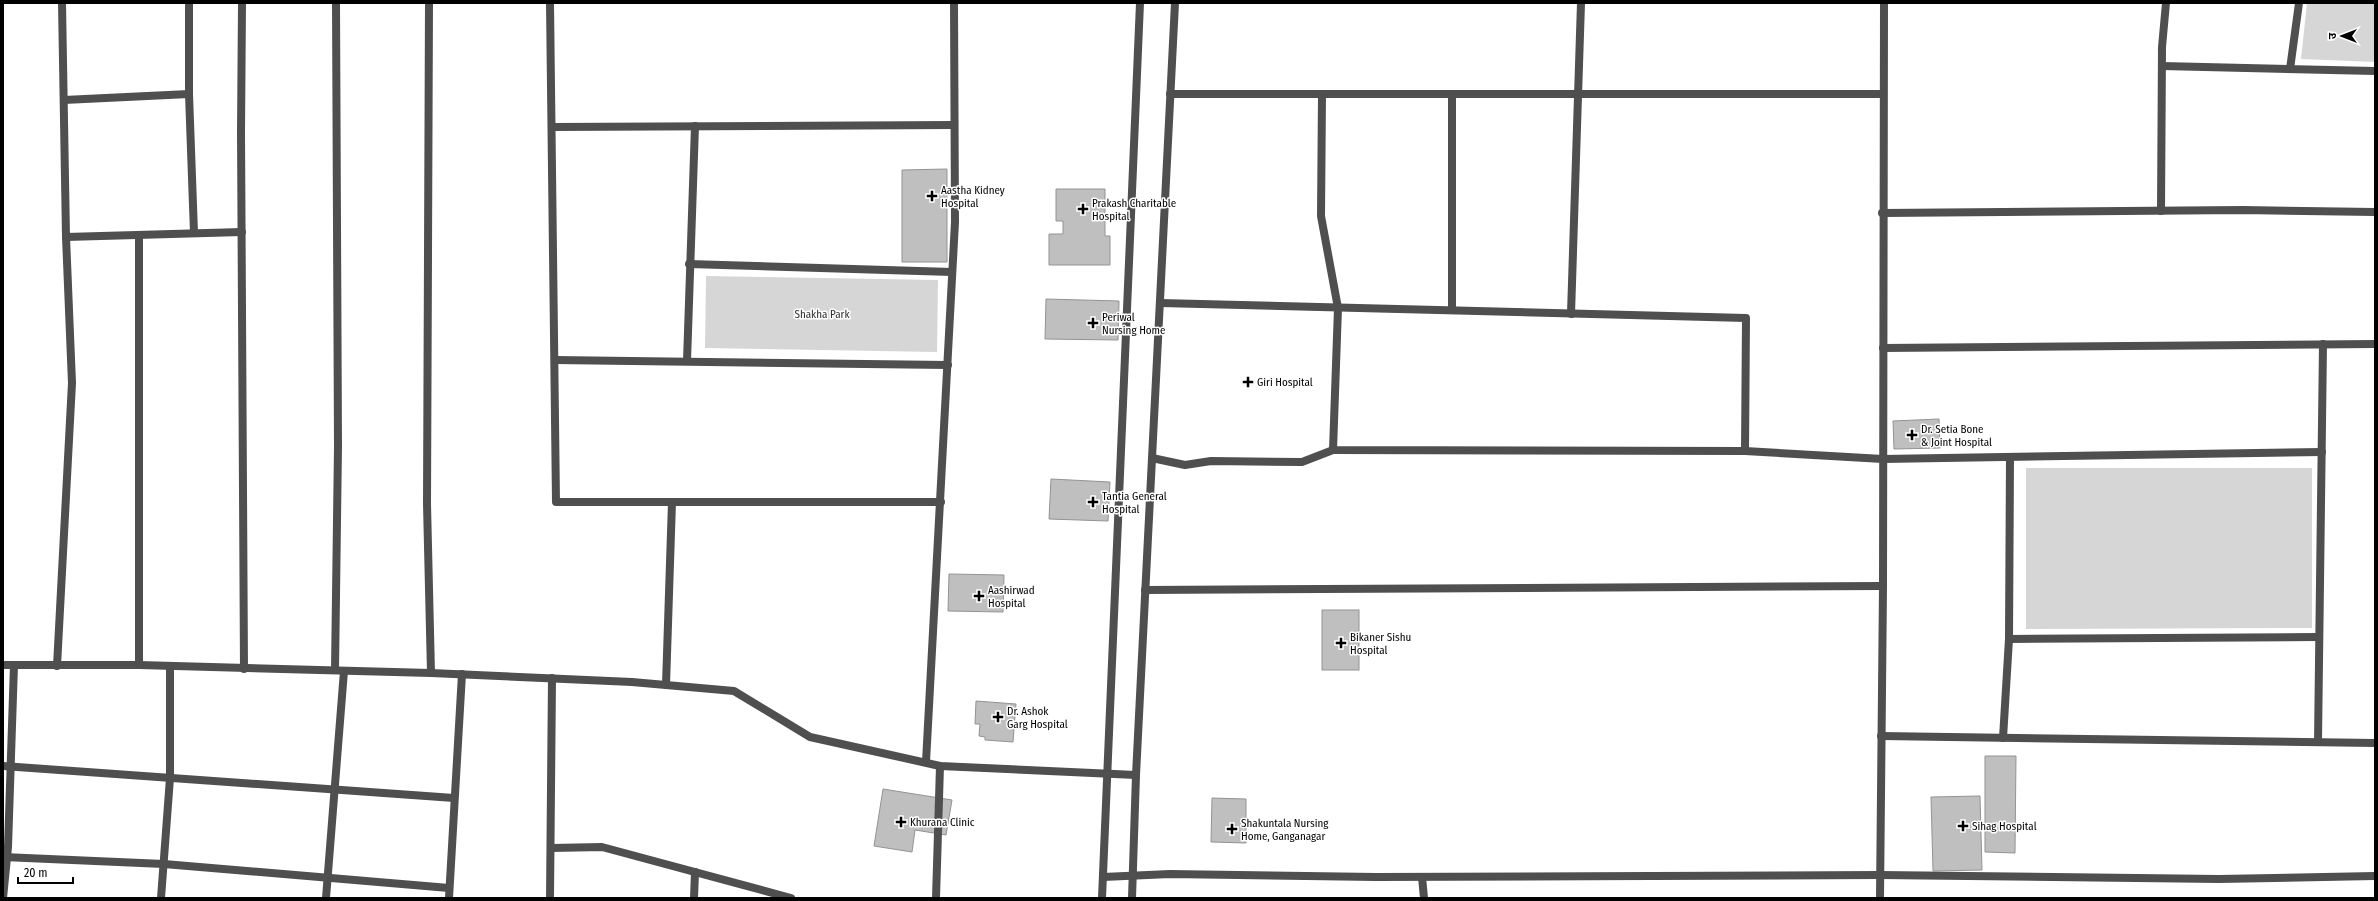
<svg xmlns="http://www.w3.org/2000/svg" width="2378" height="901" font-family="'Fira Sans Condensed','Noto Sans Devanagari',sans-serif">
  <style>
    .green { fill: #d6d6d6 }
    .building { fill: #bfbfbf; stroke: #939393 }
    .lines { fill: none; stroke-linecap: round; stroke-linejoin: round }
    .minor { stroke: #4f4f4f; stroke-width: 8 }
    .tertiary { stroke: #4f4f4f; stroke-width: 8 }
    .poi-dot { fill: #000; stroke: #fff; stroke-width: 1.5 }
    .labels { text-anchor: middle; stroke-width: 3; stroke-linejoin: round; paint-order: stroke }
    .poi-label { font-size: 11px; fill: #000; stroke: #fff; text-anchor: start }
    .park-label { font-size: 11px; fill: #2d2d2d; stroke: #fff }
  </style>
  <rect width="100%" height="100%" fill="#fff"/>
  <!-- green -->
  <g class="green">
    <path d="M2307 3H2375V62L2301 59Z"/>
    <path d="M706 276 938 280 937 352 705 348Z"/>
    <path d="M2026 468H2312V628L2026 629Z"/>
  </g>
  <!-- building -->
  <g class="building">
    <path d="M947 169V262H902V170Z"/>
    <path d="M1056 189H1105V236H1110V265H1049V234H1063V221H1056Z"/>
    <path d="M1046 299 1119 301 1118 340 1045 339Z"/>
    <path d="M1939 419 1940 448 1894 449 1893 421Z"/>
    <path d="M1051 479 1110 482 1108 521 1049 519Z"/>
    <path d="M949 574 1004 575 1003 612 948 611Z"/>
    <rect x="1322" y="610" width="37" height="60"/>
    <path d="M976 701 1016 704 1013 742 985 740V737L979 736 980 724H975Z"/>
    <path d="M1985 756H2016L2015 853 1985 852Z"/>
    <path d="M883 789 952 800 946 835 915 830 912 852 874 846Z"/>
    <path d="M1980 796 1982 870 1933 871 1931 797Z"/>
    <path d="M1212 798 1246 799V843L1211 842Z"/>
  </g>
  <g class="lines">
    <!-- minor -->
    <g class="minor">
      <path d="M62 3 66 237 242 232"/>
      <path d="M189 3V94"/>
      <path d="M242 3 241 132 244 669"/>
      <path d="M429 3 427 504 431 673"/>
      <path d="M550 3 556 502H941"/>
      <path d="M2162 66 2375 71"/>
      <path d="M2290 69 2299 3"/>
      <path d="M1170 94H1882"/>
      <path d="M1322 94 1321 216 1338 308 1333 450 1745 451 1883 459 2322 452"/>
      <path d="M1452 95V310"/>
      <path d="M64 100 189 94 194 233"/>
      <path d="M552 127 954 125"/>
      <path d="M2161 211 2162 47 2166 3"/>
      <path d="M1882 213 2243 210 2375 212"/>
      <path d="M689 264 952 272"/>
      <path d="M1160 303 1746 318 1745 451"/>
      <path d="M1571 314 1581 3"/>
      <path d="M1883 348 2375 344"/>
      <path d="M555 360 948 365"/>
      <path d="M687 361 695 126"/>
      <path d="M1152 458 1185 465 1211 461 1302 462 1333 450"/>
      <path d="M1145 590 1883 586"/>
      <path d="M2009 639 2319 637"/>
      <path d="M139 665V236"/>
      <path d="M57 666 72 383 66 237"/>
      <path d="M335 670 338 446 336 3"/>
      <path d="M666 685 672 502"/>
      <path d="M1881 736 2375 743"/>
      <path d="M2003 738 2009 639 2010 457"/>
      <path d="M2318 742 2323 344"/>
      <path d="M926 762 955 222 954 3"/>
      <path d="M3 766 454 798"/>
      <path d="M551 848 602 847 791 898"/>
      <path d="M3 857 164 864 449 888"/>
      <path d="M1422 877 1424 898"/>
      <path d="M3 898 8 847 14 665"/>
      <path d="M326 898 344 671"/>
      <path d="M449 898 462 674"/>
      <path d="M550 898 552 678"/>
      <path d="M694 898 695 872"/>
      <path d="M936 898 940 766"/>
      <path d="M1880 898 1883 586 1884 3"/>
    </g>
    <!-- tertiary -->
    <g class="tertiary">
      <path d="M3 665H139L431 673 632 682 734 691 810 737 940 766 1136 775"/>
      <path d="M1103 877 1170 874 1376 877 1880 875 2219 879 2375 876"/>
      <path d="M161 898 170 778V667"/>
      <path d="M1102 898 1140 3"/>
      <path d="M1132 898 1136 775 1175 3"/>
    </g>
  </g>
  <!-- markers -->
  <g class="poi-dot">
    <path d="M930 190h4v4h4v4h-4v4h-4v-4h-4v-4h4z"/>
    <path d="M1081 203h4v4h4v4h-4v4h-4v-4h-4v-4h4z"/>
    <path d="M1091 317h4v4h4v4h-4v4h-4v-4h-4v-4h4z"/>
    <path d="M1246 376h4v4h4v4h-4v4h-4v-4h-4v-4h4z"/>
    <path d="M1910 429h4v4h4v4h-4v4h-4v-4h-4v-4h4z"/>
    <path d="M1091 496h4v4h4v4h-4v4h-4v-4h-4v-4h4z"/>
    <path d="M977 590h4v4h4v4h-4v4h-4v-4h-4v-4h4z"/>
    <path d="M1339 637h4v4h4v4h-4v4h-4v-4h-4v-4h4z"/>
    <path d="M996 711h4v4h4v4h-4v4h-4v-4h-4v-4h4z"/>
    <path d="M899 816h4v4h4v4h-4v4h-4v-4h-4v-4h4z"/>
    <path d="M1961 820h4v4h4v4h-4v4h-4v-4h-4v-4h4z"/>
    <path d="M1230 823h4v4h4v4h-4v4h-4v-4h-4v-4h4z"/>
  </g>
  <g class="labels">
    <!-- poi labels -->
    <g class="poi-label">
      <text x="941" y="194">Aastha Kidney<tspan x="941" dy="13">Hospital</tspan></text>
      <text x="1092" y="207">Prakash Charitable<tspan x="1092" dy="13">Hospital</tspan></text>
      <text x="1102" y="321">Periwal<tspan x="1102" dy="13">Nursing Home</tspan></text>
      <text x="1257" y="386">Giri Hospital</text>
      <text x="1921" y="433">Dr. Setia Bone<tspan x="1921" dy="13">&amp; Joint Hospital</tspan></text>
      <text x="1102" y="500">Tantia General<tspan x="1102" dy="13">Hospital</tspan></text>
      <text x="988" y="594">Aashirwad<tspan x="988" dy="13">Hospital</tspan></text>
      <text x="1350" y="641">Bikaner Sishu<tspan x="1350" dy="13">Hospital</tspan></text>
      <text x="1007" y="715">Dr. Ashok<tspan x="1007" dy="13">Garg Hospital</tspan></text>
      <text x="910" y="826">Khurana Clinic</text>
      <text x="1241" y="827">Shakuntala Nursing<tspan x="1241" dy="13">Home, Ganganagar</tspan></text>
      <text x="1972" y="830">Sihag Hospital</text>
    </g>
    <!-- park labels -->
    <g class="park-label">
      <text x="822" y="318">Shakha Park</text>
    </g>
  </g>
  <!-- border -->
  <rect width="2378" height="901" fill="none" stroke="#000000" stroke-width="8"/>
  <!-- north arrow -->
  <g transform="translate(2342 36) rotate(270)" stroke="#ffffff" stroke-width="3" paint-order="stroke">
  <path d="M0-3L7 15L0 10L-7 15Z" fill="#000000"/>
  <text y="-6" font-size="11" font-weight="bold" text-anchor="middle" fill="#000000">उ</text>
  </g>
  <!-- scale -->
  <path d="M18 877v6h55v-6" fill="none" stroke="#000000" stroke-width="2"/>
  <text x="24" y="877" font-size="12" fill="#000000" stroke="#ffffff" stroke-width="3" paint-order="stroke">20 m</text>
</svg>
